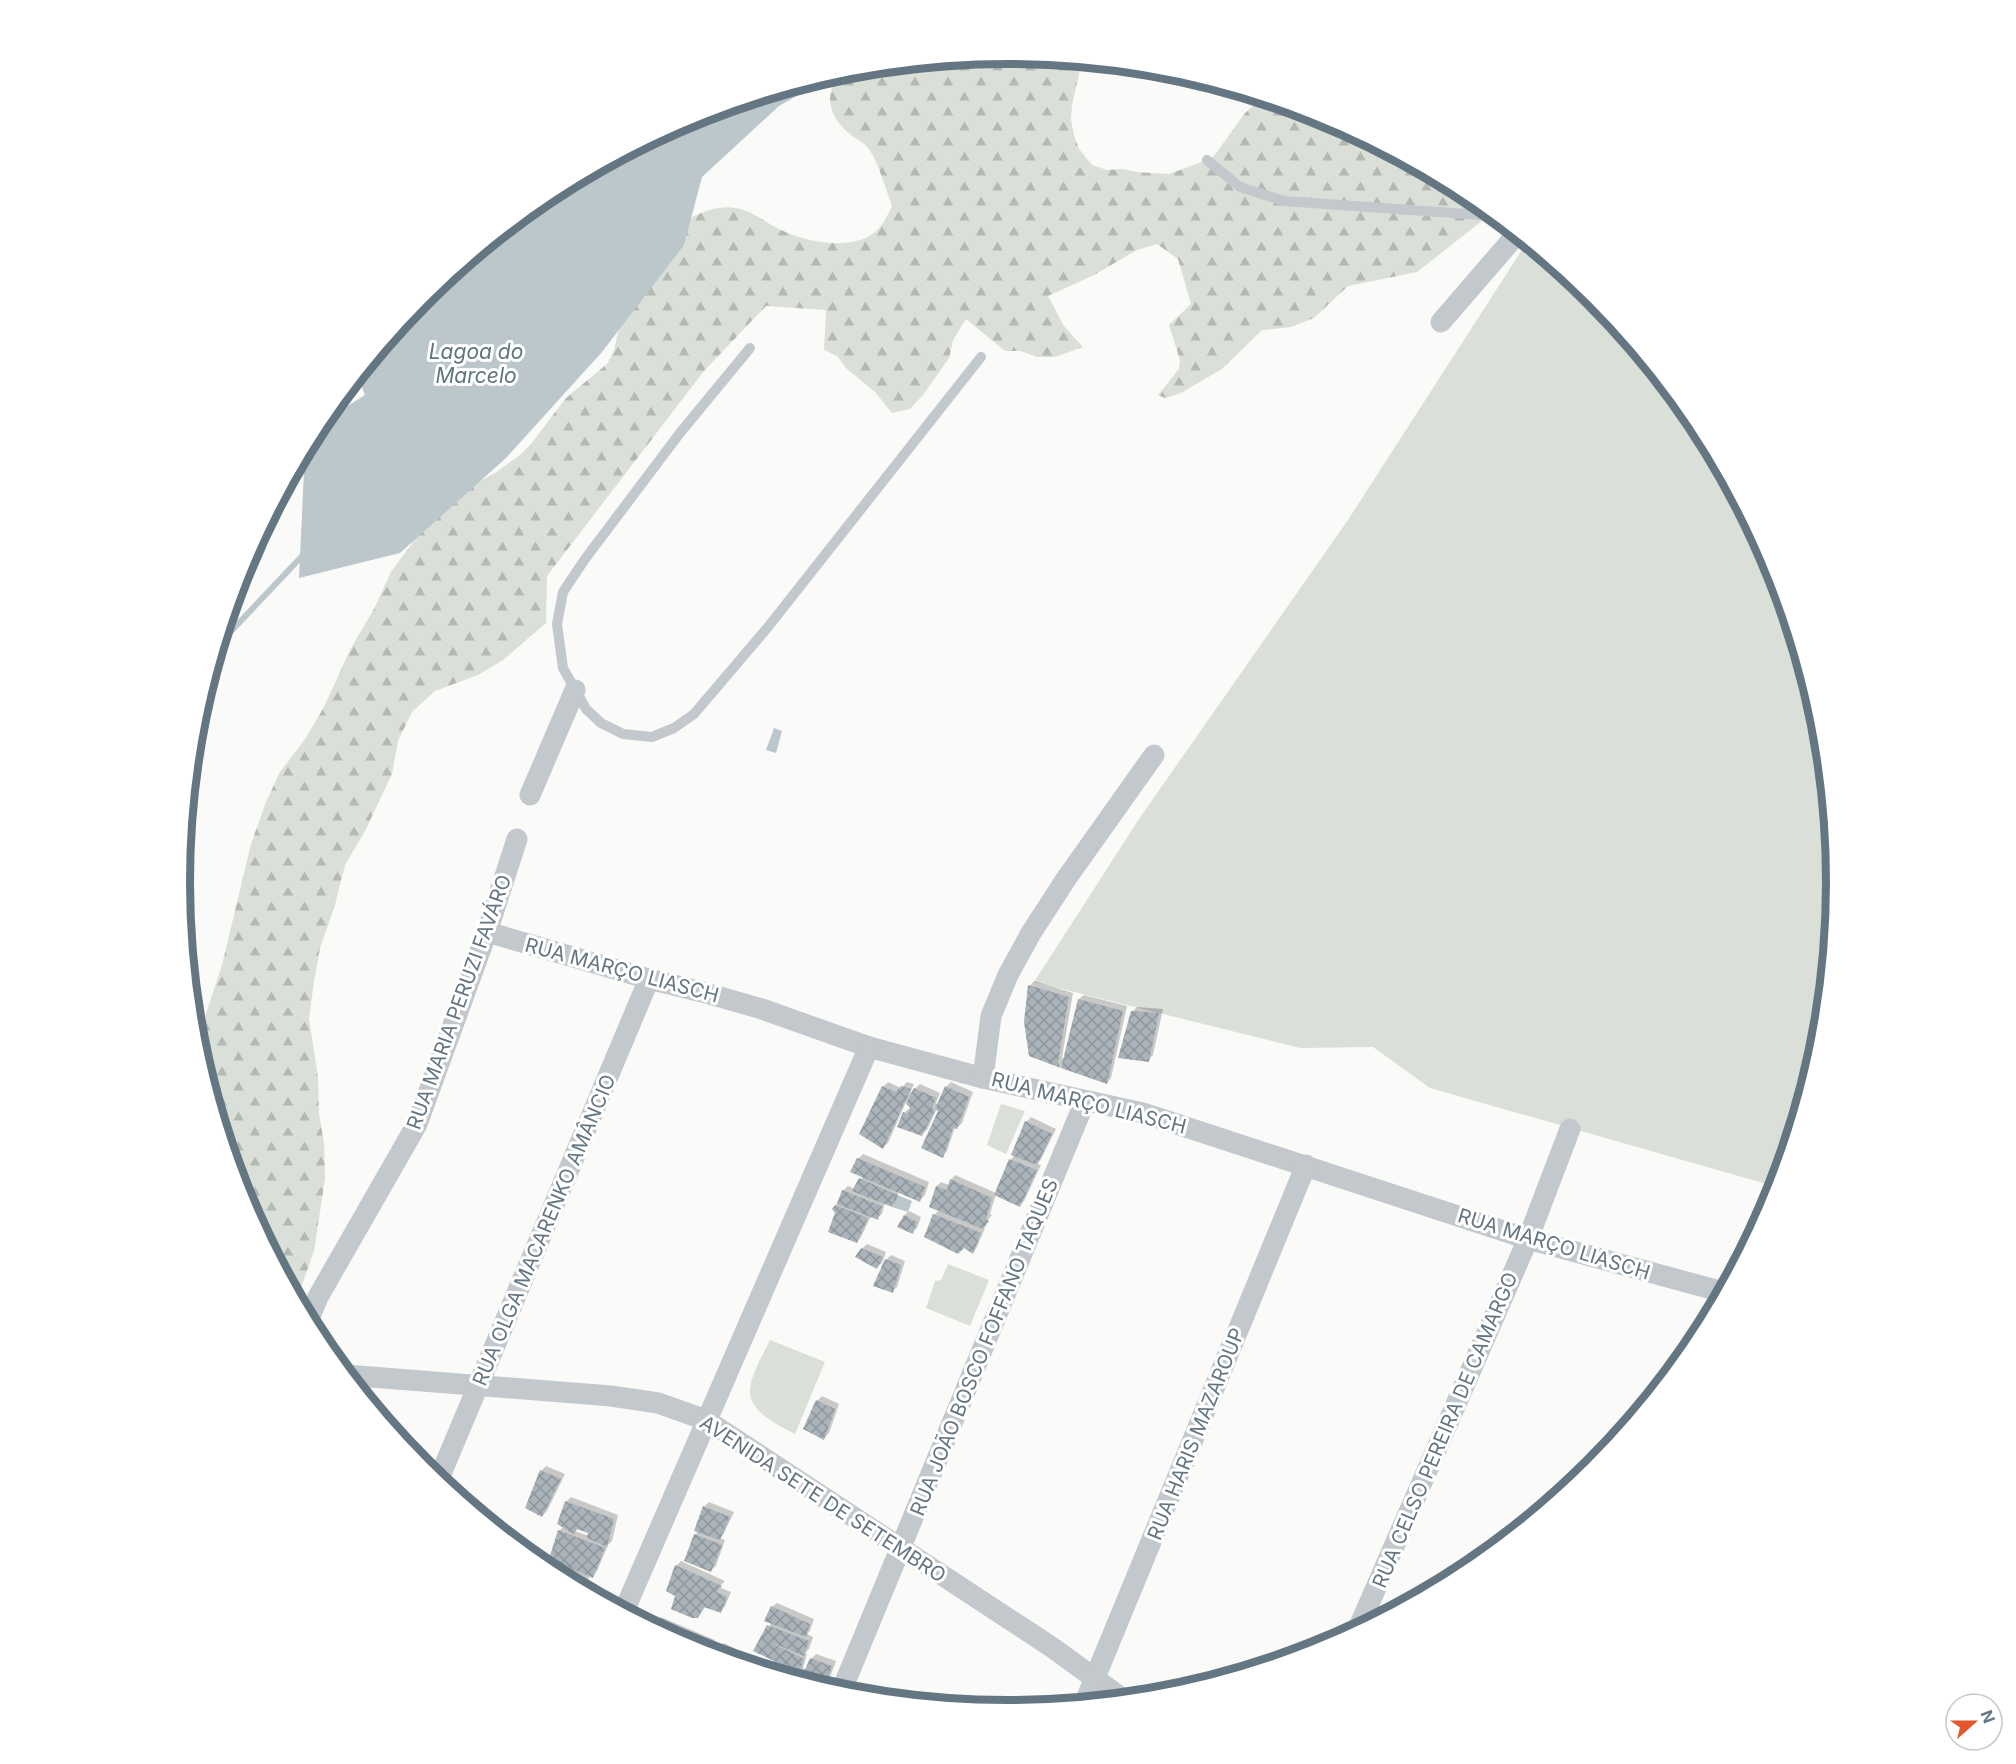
<svg xmlns="http://www.w3.org/2000/svg" width="2016" height="1764" font-family="Inter,sans-serif">
  <style>
    .grass { fill: #dadfd7 }
    .forest { fill: url(#forest-firs) }
    .water { fill: #bbc7cb }
    .shadow { fill: #0003; fill-rule: evenodd }
    .lines { fill: none; stroke-linecap: round; stroke-linejoin: round }
    .stream { stroke: #bbc7cb; stroke-width: 6 }
    .building { fill: url(#building-cross-hatch) }
    .lane { stroke: #c3c8cc; stroke-width: 10 }
    .street { stroke: #c3c8cc; stroke-width: 21 }
    .labels { text-anchor: middle; stroke-width: 6; stroke-linejoin: round; paint-order: stroke }
    .street-label { font-size: 20px; fill: #657683; stroke: #fff }
    .water-label { font-size: 21px; font-style: italic; fill: #60757c; stroke: #fff }
    .rim { fill: none; stroke: #657683; stroke-width: 8 }
  </style>
  <defs>
    <pattern id="forest-firs" width="22" height="20" patternUnits="userSpaceOnUse" patternTransform="scale(1.5)"><rect width="22" height="20" fill="#dadfd7"/><path d="M5 1l3.5 6h-7zM16 11l3.5 6h-7z" fill="#b4b9b4"/></pattern>
    <pattern id="building-cross-hatch" width="8" height="8" patternUnits="userSpaceOnUse" patternTransform="scale(1.5)"><rect width="8" height="8" fill="#aab3b9"/><path d="M0 0l8 8M0 8l8-8" fill="none" stroke="#8e969c"/></pattern>
  </defs>
  <rect width="100%" height="100%" fill="#fafaf8"/>
  <!-- grass -->
  <g class="grass">
    <path d="M1527 242 1594 297 1697 422 1773 565 1820 721 1836 882 1820 1044 1777 1187 1430 1088 1373 1047 1300 1048 1034 982 1139 819 1348 520Z"/>
    <path d="M1001 1104 1025 1111 1006 1154 987 1145Z"/>
    <path d="M948 1264 989 1280 970 1326 926 1308 935 1281 941 1280Z"/>
    <path d="M770 1340 825 1362 795 1434C780 1426 752 1413 750 1394 748 1379 764 1353 770 1340Z"/>
  </g>
  <!-- forest -->
  <g class="forest">
    <path d="M1008 54 1082 61 1072 105 1071 120 1074 135 1079 149 1092 165 1107 170 1123 169 1137 172 1169 174 1199 163 1214 156 1245 113 1263 98 1313 114 1324 131 1340 125 1468 194 1492 213 1417 272 1348 286 1314 318 1291 327 1262 330 1222 369 1181 393 1165 398 1158 395 1179 369 1180 360 1169 325 1191 304 1178 259 1157 244 1137 250 1094 275 1048 296 1064 326 1083 347 1055 357H1037L1021 351H1005L966 319 953 340 949 358 923 395 910 409 892 413 875 392 846 368 837 356 824 350 826 310 766 306 704 371 547 576 546 623 503 660 478 675 435 691 412 712 398 741 392 774 364 833 345 865 335 905 320 948 314 981 309 1019 318 1077 319 1114 324 1143 325 1179 314 1251 297 1299 243 1199 198 1051 199 1035 222 965 251 844 266 802 280 772 305 739 324 707 351 648 374 609 391 572 416 538 469 487 495 473 520 455 531 444 566 398 607 364 614 351 618 332 679 224C695 215 716 204 736 208 753 211 766 223 781 230 806 242 850 251 874 233 883 226 887 216 892 206 885 188 880 166 869 149 865 143 857 140 851 135 828 116 822 94 843 71Z"/>
    <path d="M246 560 245 580 240 595 230 607Z"/>
  </g>
  <!-- water -->
  <g class="water">
    <path d="M837 73 779 106 702 177 684 245 602 352 506 458 400 553 299 578 305 450 319 424 365 395 357 376 423 296 548 193 691 117Z"/>
    <path d="M774 728 782 731 776 753 766 750Z"/>
    <path d="M895 1194 912 1201 908 1212 892 1207Z"/>
  </g>
  <!-- shadow -->
  <g class="shadow">
    <path d="M1034 981 1073 993 1062 1057 1064 1061 1079 999 1084 995 1127 1006 1111 1078 1107 1083 1031 1055 1030 986Z"/>
    <path d="M1137 1007 1163 1009 1153 1055 1148 1060 1132 1012Z"/>
    <path d="M888 1082 901 1088 907 1082 914 1084 910 1093 920 1084 940 1093 936 1103 938 1105 946 1087 951 1082 973 1092 962 1123 957 1128 955 1127 947 1151 943 1156 940 1110 937 1108 927 1130 922 1134 904 1113 912 1106 906 1102 888 1143 883 1147V1087Z"/>
    <path d="M1031 1117 1056 1129 1041 1159 1037 1164 1041 1165 1024 1201 1019 1205 996 1194 990 1214 992 1215 982 1227 985 1228 977 1247 973 1252 964 1246 926 1236 934 1215 939 1210 937 1186 941 1182 949 1185 951 1180 955 1175 996 1193 1010 1160 1015 1155 1026 1122Z"/>
    <path d="M863 1154 929 1182 925 1195 920 1200 899 1191 896 1200 892 1205 885 1202 882 1214 877 1218 871 1216 861 1237 857 1242 836 1205 843 1191 848 1186 855 1189 863 1176 858 1159Z"/>
    <path d="M909 1211 921 1217 917 1228 912 1232 905 1215Z"/>
    <path d="M867 1244 886 1252 882 1263 877 1267 862 1249Z"/>
    <path d="M891 1255 905 1261 897 1287 892 1291 886 1260Z"/>
    <path d="M822 1396 839 1404 829 1433 824 1438 817 1401Z"/>
    <path d="M546 1466 565 1474 547 1511 542 1516 527 1508 541 1471Z"/>
    <path d="M571 1497 618 1515 612 1541 608 1545 597 1571 592 1576 590 1575 583 1589 543 1566 544 1562 550 1558 559 1531 564 1526 566 1502ZM578 1528 590 1533 589 1536 575 1531Z"/>
    <path d="M709 1502 734 1512 724 1533 720 1538 725 1540 716 1566 711 1570 695 1535 699 1531 704 1507Z"/>
    <path d="M507 1537 523 1543 521 1548Z"/>
    <path d="M527 1544 537 1550 534 1559 522 1549Z"/>
    <path d="M681 1561 725 1581 719 1587 731 1592 725 1606 721 1611 706 1606 698 1617 677 1596 676 1566Z"/>
    <path d="M777 1603 814 1619 810 1631 807 1634 813 1637 809 1649 805 1653 807 1654 803 1668 807 1670 811 1659 816 1654 836 1661 826 1688 770 1671 775 1660 755 1650 772 1622V1607Z"/>
    <path d="M661 1617 715 1640 711 1653 691 1647 654 1627Z"/>
    <path d="M724 1643 738 1650 733 1660 716 1655 719 1647Z"/>
  </g>
  <g class="lines">
    <!-- stream -->
    <path class="stream" d="M219 644 305 553"/>
  </g>
  <!-- building -->
  <g class="building">
    <path d="M1028 985 1069 997 1058 1062 1061 1068 1029 1056 1024 1022Z"/>
    <path d="M1078 999 1123 1011 1107 1084 1061 1068Z"/>
    <path d="M1131 1011 1159 1013 1149 1062 1118 1058Z"/>
    <path d="M882 1086 896 1092 901 1086 911 1089 883 1149 859 1134Z"/>
    <path d="M945 1086 969 1097 957 1129 953 1128 943 1158 921 1148 938 1111 935 1109Z"/>
    <path d="M914 1088 936 1098 932 1108 935 1110 922 1136 897 1127 903 1112 908 1114 910 1107 906 1104Z"/>
    <path d="M1025 1121 1052 1134 1037 1165 1011 1155Z"/>
    <path d="M857 1158 925 1187 920 1202 850 1172Z"/>
    <path d="M1009 1159 1037 1170 1020 1207 994 1195Z"/>
    <path d="M859 1178 895 1194 892 1207 852 1191Z"/>
    <path d="M950 1179 992 1198 986 1219 989 1221 983 1229 929 1207 936 1186 947 1190Z"/>
    <path d="M842 1190 882 1206 878 1220 837 1204Z"/>
    <path d="M835 1205 868 1218 857 1243 828 1232 835 1213 832 1209Z"/>
    <path d="M933 1214 981 1233 973 1254 964 1248 958 1254 924 1237Z"/>
    <path d="M904 1215 917 1222 913 1234 897 1227Z"/>
    <path d="M861 1248 883 1257 877 1269 855 1257Z"/>
    <path d="M885 1259 901 1265 893 1293 873 1286Z"/>
    <path d="M816 1400 835 1409 824 1440 803 1429Z"/>
    <path d="M540 1470 561 1479 542 1517 525 1508Z"/>
    <path d="M565 1501 614 1519 607 1547 587 1538 588 1533 577 1529 574 1534 557 1524Z"/>
    <path d="M703 1506 730 1517 720 1540 694 1531Z"/>
    <path d="M558 1530 605 1548 593 1578 549 1559Z"/>
    <path d="M694 1534 722 1545 711 1572 684 1561Z"/>
    <path d="M543 1561 586 1580 582 1589 548 1570 541 1565Z"/>
    <path d="M675 1565 722 1586 716 1592 727 1597 721 1613 704 1607 698 1618H692L671 1609 675 1596 666 1591Z"/>
    <path d="M771 1606 810 1624 806 1637 764 1621Z"/>
    <path d="M655 1621 711 1645 709 1652 691 1647 653 1627Z"/>
    <path d="M767 1625 809 1641 804 1656 768 1641 804 1659 799 1673 803 1675 810 1658 832 1666 825 1688 768 1670 771 1662 795 1671 753 1651Z"/>
    <path d="M718 1646 734 1655 732 1659 715 1654Z"/>
  </g>
  <g class="lines">
    <!-- lane -->
    <g class="lane">
      <path d="M1207 160 1240 187 1284 201 1495 216"/>
      <path d="M750 348 680 433 585 559 563 592 557 624 563 668 586 709 601 723 623 734 652 737 674 728 694 714 768 627 981 357"/>
    </g>
    <!-- street -->
    <g class="street">
      <path d="M1441 322 1517 234"/>
      <path d="M530 795 575 690"/>
      <path d="M487 932 649 979 706 993 762 1009 869 1047 983 1078 1143 1113 1528 1239 1723 1292"/>
      <path d="M983 1078 991 1016 1008 975 1031 933 1066 879 1154 755"/>
      <path d="M308 1321 318 1297 417 1124 487 932 517 839"/>
      <path d="M346 1375 611 1396 658 1403 706 1420 1053 1648 1123 1699"/>
      <path d="M438 1481 649 979"/>
      <path d="M624 1611 869 1047"/>
      <path d="M1358 1629 1528 1239 1570 1129"/>
      <path d="M841 1692 1085 1101"/>
      <path d="M1085 1702 1306 1165"/>
    </g>
  </g>
  <g class="labels">
    <!-- street labels -->
    <g class="street-label">
      <text transform="translate(622 970) rotate(15)" y="7">RUA MARÇO LIASCH</text>
      <text transform="translate(459 1002) rotate(-70)" y="7">RUA MARIA PERUZI FAVÁRO</text>
      <text transform="translate(1089 1103) rotate(14)" y="7">RUA MARÇO LIASCH</text>
      <text transform="translate(544 1230) rotate(-67)" y="7">RUA OLGA MACARENKO AMÂNCIO</text>
      <text transform="translate(1554 1244) rotate(17)" y="7">RUA MARÇO LIASCH</text>
      <text transform="translate(984 1347) rotate(-68)" y="7">RUA JOÃO BOSCO FOFFANO TAQUES</text>
      <text transform="translate(1445 1430) rotate(-67)" y="7">RUA CELSO PEREIRA DE CAMARGO</text>
      <text transform="translate(1196 1434) rotate(-68)" y="7">RUA HARIS MAZAROUP</text>
      <text transform="translate(823 1499) rotate(33)" y="7">AVENIDA SETE DE SETEMBRO</text>
    </g>
    <!-- water labels -->
    <g class="water-label">
      <text x="476" y="359">Lagoa do<tspan x="476" dy="24">Marcelo</tspan></text>
    </g>
  </g>
  <!-- crop -->
  <path d="M0 0H2016V1764H0ZM190 882a818 818 0 1 1 1636 0a818 818 0 1 1-1636 0Z" fill="#fff" fill-rule="evenodd"/>
  <path class="rim" d="M190 882a818 818 0 1 1 1636 0a818 818 0 1 1-1636 0Z"/>
  <!-- north arrow -->
  <g transform="translate(1974 1722) rotate(69)"><circle r="28" fill="#ffffff" stroke="#c1c8cd" stroke-width="1.5"/>
  <path d="M0-4.5L10 22L0 15L-10 22Z" fill="#e4572e"/>
  <text y="-9" font-size="16" font-weight="bold" text-anchor="middle" fill="#657683">N</text>
  </g>
</svg>
